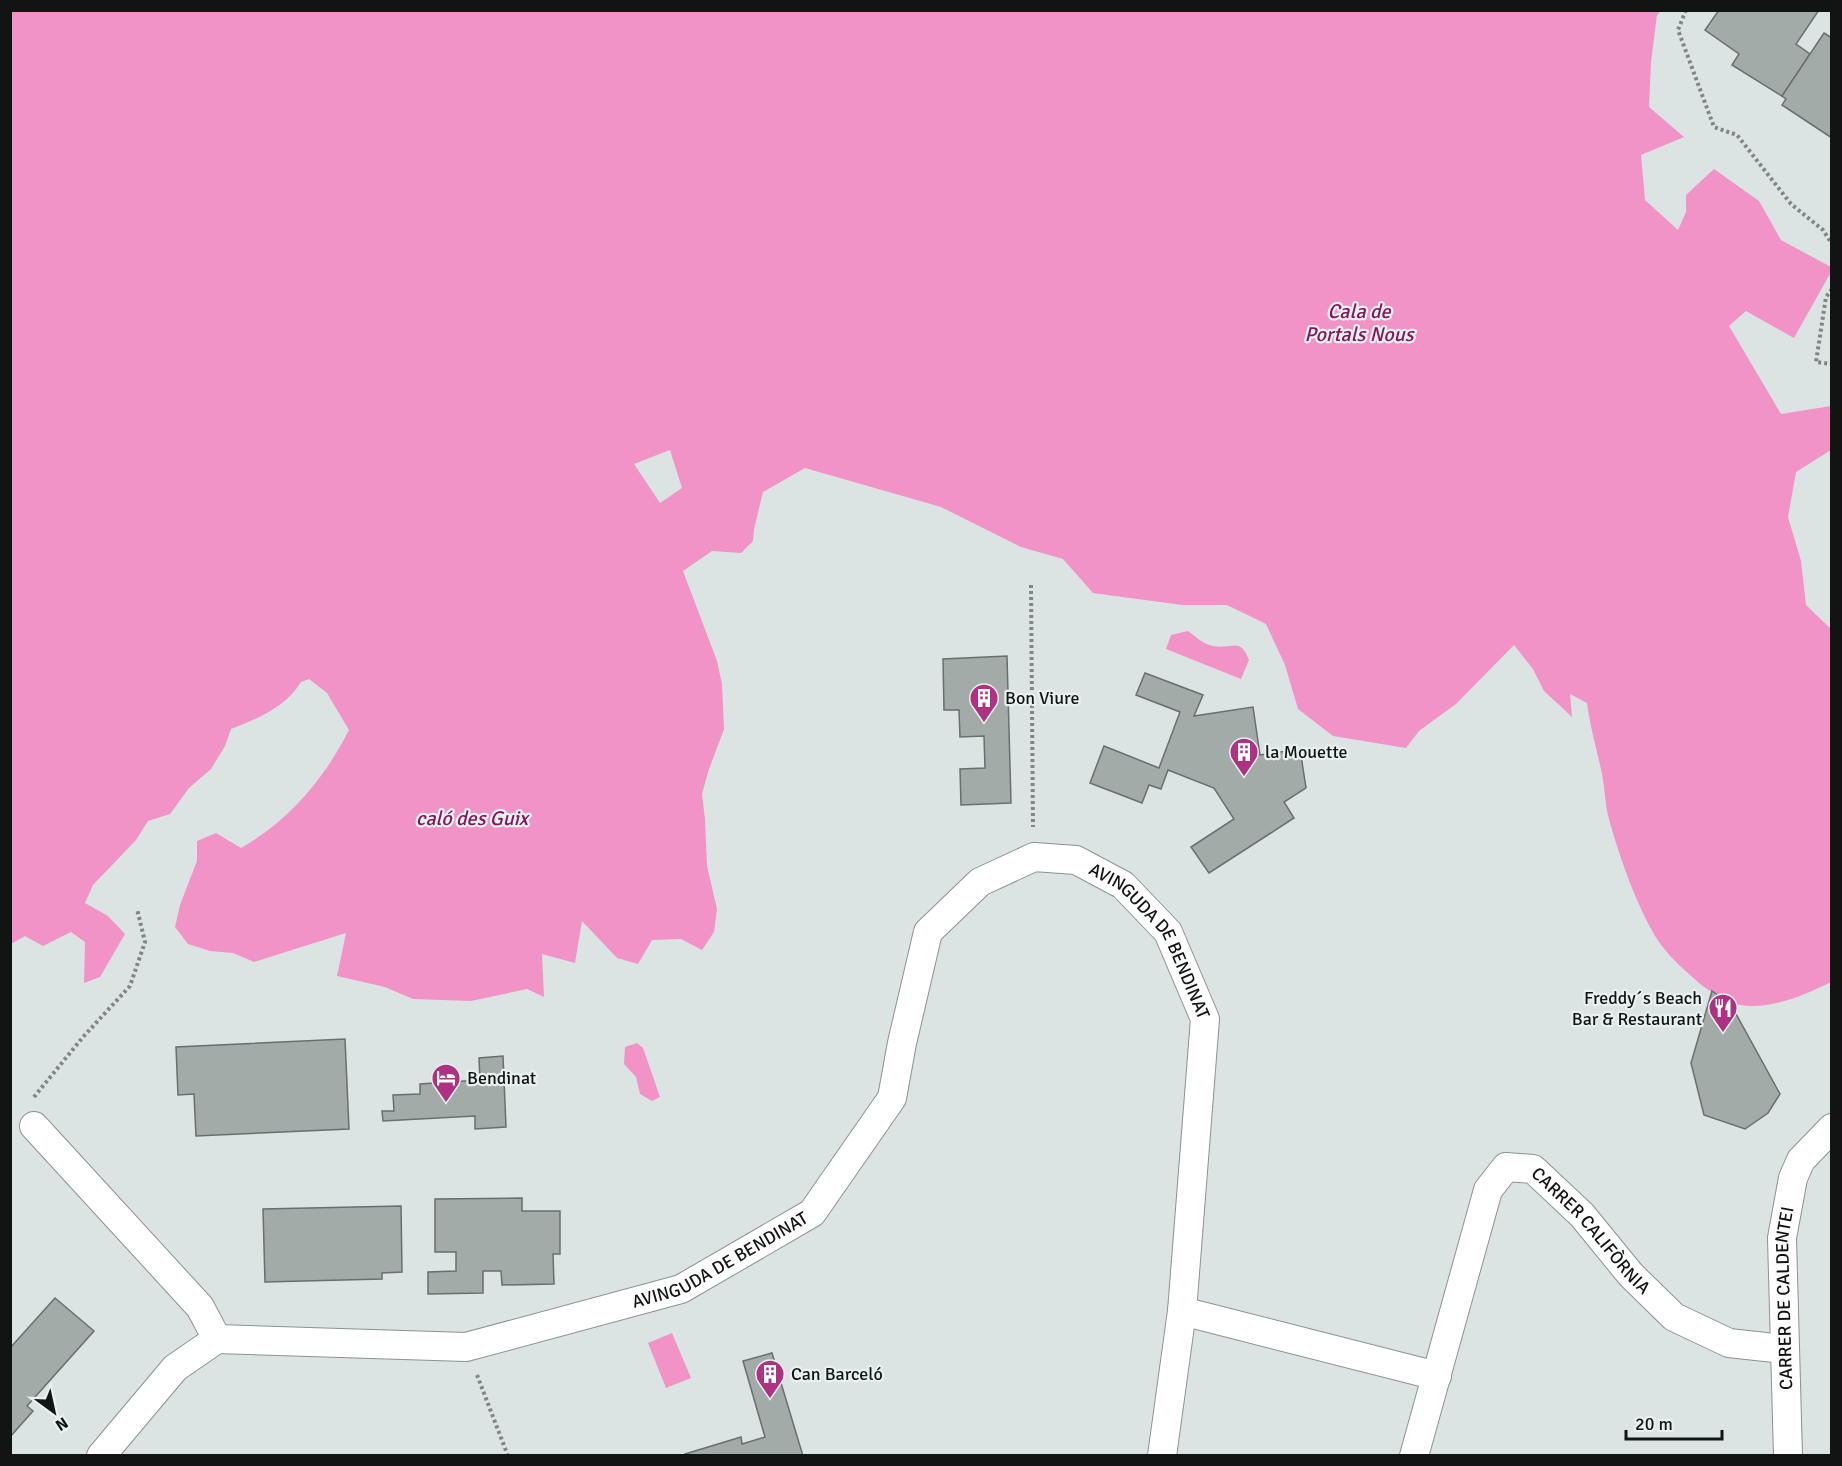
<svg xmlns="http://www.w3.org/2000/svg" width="1842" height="1466" font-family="Signika,sans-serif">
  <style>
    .water { fill: #f193c7; fill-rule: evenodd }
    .building { fill: #a3aba9; stroke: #686f6e; stroke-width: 1.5 }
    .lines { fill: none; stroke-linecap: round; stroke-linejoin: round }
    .minor-casing { stroke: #8b9391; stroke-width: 30 }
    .path { stroke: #808685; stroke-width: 4; stroke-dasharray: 3 3; stroke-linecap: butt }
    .minor { stroke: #fff; stroke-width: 28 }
    .labels { text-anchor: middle; stroke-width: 4.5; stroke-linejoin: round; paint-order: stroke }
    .poi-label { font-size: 18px; fill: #111413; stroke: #e8f1ef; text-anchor: start }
    .street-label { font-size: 18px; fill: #111413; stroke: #e8f1ef }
    .water-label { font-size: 20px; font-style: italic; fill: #84165e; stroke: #e8f1ef }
  </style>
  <rect width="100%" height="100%" fill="#dbe4e2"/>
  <!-- water -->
  <g class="water">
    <path d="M11 11H1661L1657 15 1651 62 1649 107 1684 137 1641 155 1645 200 1678 230 1686 212V195L1714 169 1759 201 1781 240 1831 267V272L1794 338 1746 311 1729 326 1781 414 1831 406V450L1796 472 1788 517 1801 561 1806 605 1831 629V982C1803 996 1764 1013 1731 1003 1721 1000 1709 990 1700 984 1686 971 1670 958 1659 942 1638 910 1619 856 1609 819 1605 805 1605 789 1602 774 1597 750 1590 727 1587 703L1570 694 1572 717 1544 691 1533 669 1514 645 1456 704 1419 731 1406 748 1333 736 1298 709 1285 665 1266 624 1227 605H1182L1093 593 1063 559 1021 547 941 507 805 468 763 492 754 529 753 541 741 553 712 551 683 571 717 661 722 684 724 729 708 772 702 794 705 819 707 866 717 909 714 932 702 950 681 939 652 940 638 964 617 958 582 921 575 963 542 954 544 997 527 989 471 1001 413 999 385 987 337 976 346 933 254 962 233 953 210 951 188 944 175 927 180 905 197 861V841L216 833 241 848C290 820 324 779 349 730L327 693 309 679 301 682C286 707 257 719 231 729L225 746 211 769 189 788 170 814 148 821 136 840 93 885 85 903 108 916 125 934 100 977 84 983 85 942 71 932 43 946 25 936 11 944ZM670 450 682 488 660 503 634 464Z"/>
    <path d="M1188 631C1196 637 1203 644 1213 646 1232 650 1240 636 1249 660L1241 679 1166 649 1171 635Z"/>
    <path d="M637 1043 643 1048 660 1097 652 1101 640 1094 636 1077 624 1064 625 1047Z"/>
    <path d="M672 1333 691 1378 666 1388 648 1343Z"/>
  </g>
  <!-- building -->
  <g class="building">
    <path d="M1719 10H1819L1796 44 1810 54 1782 96 1732 65 1739 54 1705 30Z"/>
    <path d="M1824 33 1832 38V138L1782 105 1786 99 1782 96Z"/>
    <path d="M1007 656 1011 803 961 805 960 769 985 768 984 736 960 737 959 710H944L943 659Z"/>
    <path d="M1145 673 1203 695 1194 716 1253 707 1260 755 1300 749 1306 788 1284 802 1294 818 1209 873 1191 847 1234 819 1214 788 1168 770 1161 789 1149 785 1142 803 1090 783 1104 746 1159 768 1180 712 1136 695Z"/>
    <path d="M1712 991 1730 1003 1780 1094 1768 1113 1745 1129 1704 1115 1691 1063Z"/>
    <path d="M345 1039 349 1129 196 1136 194 1094 178 1095 176 1047Z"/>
    <path d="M503 1056 506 1127 475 1129V1116L383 1121 382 1111H394L393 1095 420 1094V1084L480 1080 479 1058Z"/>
    <path d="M522 1198V1211H560V1254H553L554 1284 502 1285 501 1271H483V1293L428 1294V1272L456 1271V1252H435V1199Z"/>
    <path d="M401 1206 402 1272 382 1273V1279L265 1282 263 1209Z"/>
    <path d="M55 1298 94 1331 27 1406 33 1411 10 1437V1348Z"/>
    <path d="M772 1353 803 1456H686L685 1454 741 1437 742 1444 765 1437 743 1361Z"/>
  </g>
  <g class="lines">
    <!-- minor casing -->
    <g class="minor-casing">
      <g id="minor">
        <path d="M34 1126 200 1307 217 1339"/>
        <path d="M1182 1311 1437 1376"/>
        <path id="s1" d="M217 1339 466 1347 681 1289 812 1213 892 1098 902 1043 928 932 980 882 1034 857 1076 860 1123 885 1168 932 1205 1019 1182 1311 1162 1456"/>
        <path d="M101 1456 175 1368 217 1339"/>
        <path id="s2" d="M1414 1456 1488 1190 1506 1167 1533 1169 1582 1215 1631 1275 1674 1317 1729 1343 1784 1349"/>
        <path id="s3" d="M1788 1456 1782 1238 1793 1178 1801 1160 1832 1128"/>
      </g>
    </g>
    <!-- path -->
    <g class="path">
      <path d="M1686 10 1678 30 1714 127 1737 135 1791 204 1823 230 1832 244"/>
      <path d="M1832 289 1826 297 1816 362 1832 364"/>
      <path d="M1031 585 1033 827"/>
      <path d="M34 1097 83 1037 130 986 145 942 137 909"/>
      <path d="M477 1375 508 1456"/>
    </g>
    <!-- minor -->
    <use href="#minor" class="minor"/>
  </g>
  <!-- icons -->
  <defs>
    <g id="building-pin" transform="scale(1.5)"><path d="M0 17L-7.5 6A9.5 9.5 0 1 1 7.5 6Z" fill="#af3181" stroke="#e8f1ef"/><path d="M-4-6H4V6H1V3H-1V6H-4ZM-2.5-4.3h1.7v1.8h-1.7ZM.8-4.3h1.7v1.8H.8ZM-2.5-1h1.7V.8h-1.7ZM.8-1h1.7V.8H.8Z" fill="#fff"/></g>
    <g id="restaurant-pin" transform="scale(1.5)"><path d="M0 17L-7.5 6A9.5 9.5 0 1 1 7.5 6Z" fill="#af3181" stroke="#e8f1ef"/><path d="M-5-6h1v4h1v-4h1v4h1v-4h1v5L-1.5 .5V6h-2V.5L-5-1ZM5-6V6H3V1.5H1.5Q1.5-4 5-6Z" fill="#fff"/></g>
    <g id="hotel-pin" transform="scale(1.5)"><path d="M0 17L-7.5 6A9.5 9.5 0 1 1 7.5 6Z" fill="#af3181" stroke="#e8f1ef"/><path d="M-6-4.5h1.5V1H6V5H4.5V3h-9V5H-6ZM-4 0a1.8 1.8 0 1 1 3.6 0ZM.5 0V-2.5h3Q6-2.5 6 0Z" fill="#fff"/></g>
  </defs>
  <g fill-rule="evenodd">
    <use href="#building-pin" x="984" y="698"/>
    <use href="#building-pin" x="1244" y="752"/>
    <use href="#restaurant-pin" x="1723" y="1008"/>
    <use href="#hotel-pin" x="446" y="1078"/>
    <use href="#building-pin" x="770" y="1374"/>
  </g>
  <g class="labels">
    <!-- poi labels -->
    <g class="poi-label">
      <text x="1005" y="704">Bon Viure</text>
      <text x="1265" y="758">la Mouette</text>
      <text x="1702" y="1004" text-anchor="end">Freddy´s Beach<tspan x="1702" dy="21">Bar &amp; Restaurant</tspan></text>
      <text x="467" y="1084">Bendinat</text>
      <text x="791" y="1380">Can Barceló</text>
    </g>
    <!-- street labels -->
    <g class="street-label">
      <text dy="6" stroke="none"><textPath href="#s1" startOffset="1221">AVINGUDA DE BENDINAT</textPath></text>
      <text dy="6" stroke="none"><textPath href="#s2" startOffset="417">CARRER CALIFÒRNIA</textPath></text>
      <text dy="6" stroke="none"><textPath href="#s1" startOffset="519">AVINGUDA DE BENDINAT</textPath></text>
      <text dy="6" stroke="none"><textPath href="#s3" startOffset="158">CARRER DE CALDENTEI</textPath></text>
    </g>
    <!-- water labels -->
    <g class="water-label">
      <text x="1359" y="318">Cala de<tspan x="1359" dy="23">Portals Nous</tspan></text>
      <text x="472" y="825">caló des Guix</text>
    </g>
  </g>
  <!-- border -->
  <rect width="1842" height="1466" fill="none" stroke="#111413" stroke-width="24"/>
  <!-- north arrow -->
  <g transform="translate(54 1412) rotate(147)" stroke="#e8f1ef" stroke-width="4.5" paint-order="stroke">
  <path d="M0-4.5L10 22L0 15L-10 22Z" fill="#111413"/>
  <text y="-9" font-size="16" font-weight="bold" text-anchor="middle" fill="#111413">N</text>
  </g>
  <!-- scale -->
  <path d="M1626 1430v9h96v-9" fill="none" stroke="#111413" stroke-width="3"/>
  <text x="1635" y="1430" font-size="18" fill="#111413" stroke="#e8f1ef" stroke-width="4.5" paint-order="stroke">20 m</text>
</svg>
